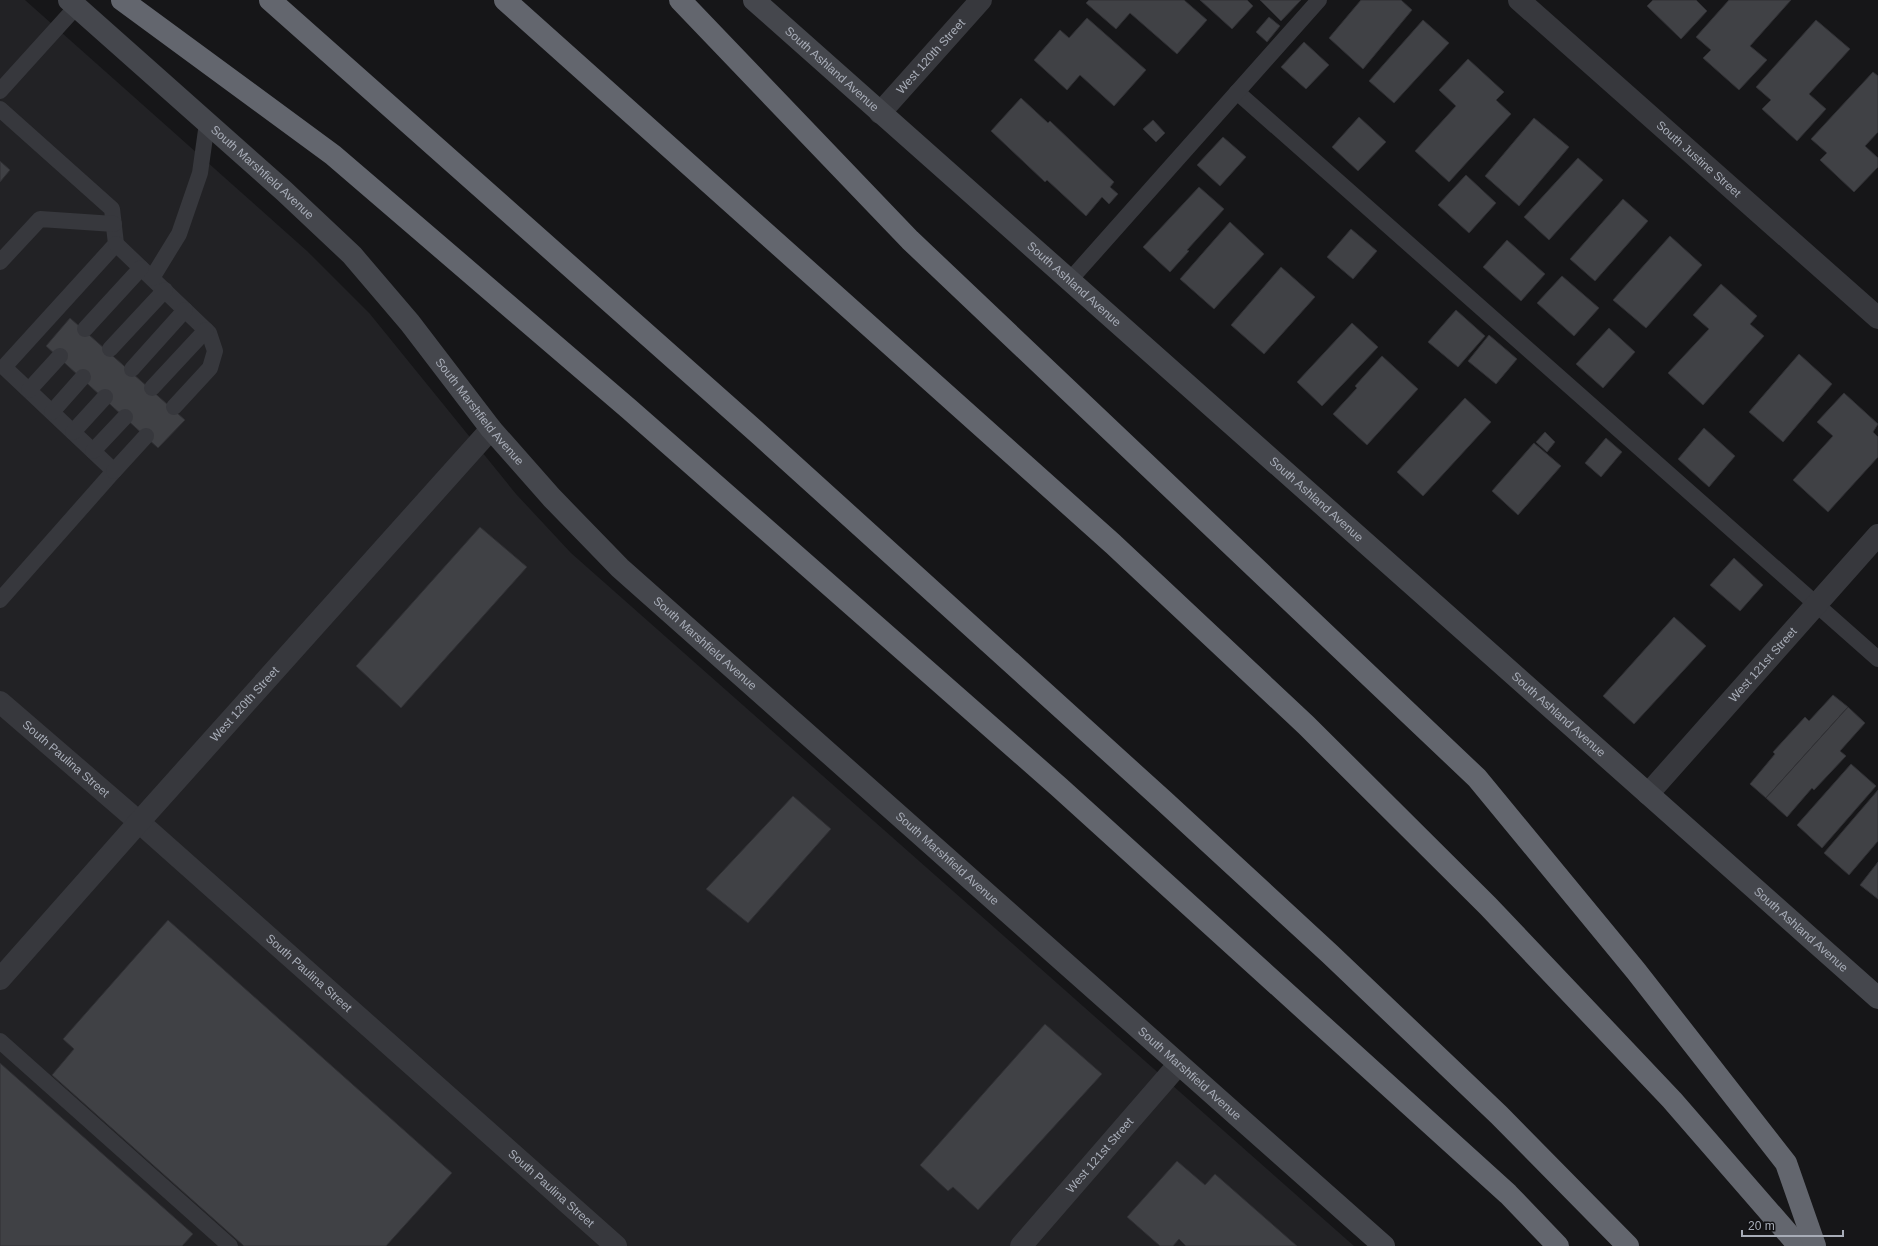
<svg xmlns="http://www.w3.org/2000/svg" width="1878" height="1246" font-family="Helvetica,sans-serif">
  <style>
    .built { fill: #222225 }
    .building { fill: #404145; stroke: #303034 }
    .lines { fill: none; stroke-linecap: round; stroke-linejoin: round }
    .service { stroke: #37383d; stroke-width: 16 }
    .minor { stroke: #37383d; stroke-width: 22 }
    .secondary { stroke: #45474d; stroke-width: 22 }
    .motorway { stroke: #63666e; stroke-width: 22 }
    .labels { text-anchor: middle; stroke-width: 3.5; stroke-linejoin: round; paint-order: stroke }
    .street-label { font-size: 12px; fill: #a8adb8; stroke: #111113 }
  </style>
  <rect width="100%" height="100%" fill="#161618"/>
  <!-- built -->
  <path class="built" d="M0 0H25L307 251 370 314 516 494 571 553 1354 1246H0Z"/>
  <!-- building -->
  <g class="building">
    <path d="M1089 0H1184L1207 20 1177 54 1130 13 1116 29 1086 3Z"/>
    <path d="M1200 0H1247L1253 6 1232 29Z"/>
    <path d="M1260 0H1301L1281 21Z"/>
    <path d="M1361 0H1401L1412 10 1363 69 1329 38Z"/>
    <path d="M1653 0H1696L1707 11 1681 39 1647 6Z"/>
    <path d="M1729 0H1791L1750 46 1767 60 1739 90 1703 58 1711 50 1696 37Z"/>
    <path d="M1269 17 1280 26 1267 42 1256 32Z"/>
    <path d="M1087 18 1146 70 1114 106 1080 75 1067 90 1034 60 1060 30 1069 38Z"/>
    <path d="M1423 20 1449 43 1394 103 1369 81Z"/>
    <path d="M1816 20 1850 49 1809 94 1826 109 1797 141 1762 109 1771 100 1756 87Z"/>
    <path d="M1304 42 1329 65 1306 89 1281 67Z"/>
    <path d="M1468 59 1504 92 1496 100 1511 114 1449 182 1415 151 1456 106 1439 90Z"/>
    <path d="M1873 72 1878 76V132L1865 146 1878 158V167L1854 192 1820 160 1827 153 1811 139Z"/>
    <path d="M1021 98 1048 123 1050 121 1114 182 1110 187 1118 194 1109 204 1102 197 1086 216 1047 180 1045 182 991 131Z"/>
    <path d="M1359 117 1386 142 1358 171 1332 147Z"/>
    <path d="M1534 118 1569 147 1519 206 1485 176Z"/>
    <path d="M1153 120 1165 133 1156 142 1143 129Z"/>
    <path d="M1223 137 1246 157 1220 186 1197 165Z"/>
    <path d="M1578 158 1603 180 1549 240 1524 217Z"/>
    <path d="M0 161 10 170 0 182Z"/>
    <path d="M1466 175 1496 203 1469 233 1438 205Z"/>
    <path d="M1199 187 1224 209 1187 250 1189 251 1170 272 1143 247Z"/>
    <path d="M1623 199 1648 221 1595 281 1570 259Z"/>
    <path d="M1230 222 1264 254 1214 309 1180 279Z"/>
    <path d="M1351 229 1377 251 1353 279 1327 257Z"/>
    <path d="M1670 236 1702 265 1646 328 1613 300Z"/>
    <path d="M1507 240 1545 274 1521 301 1483 267Z"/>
    <path d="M1281 267 1315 297 1264 354 1231 325Z"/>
    <path d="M1562 276 1599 308 1574 336 1537 303Z"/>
    <path d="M1721 284 1757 316 1750 324 1764 336 1703 405 1668 373 1709 329 1693 315Z"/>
    <path d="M1456 310 1485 336 1458 367 1428 342Z"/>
    <path d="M70 318 185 420 158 448 46 346Z"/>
    <path d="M1352 323 1378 347 1322 406 1297 382Z"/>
    <path d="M1609 328 1635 352 1603 388 1576 364Z"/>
    <path d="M1489 335 1517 359 1496 384 1468 361Z"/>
    <path d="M1799 354 1832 384 1783 442 1749 412Z"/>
    <path d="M1382 356 1418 389 1367 445 1333 414 1357 388 1355 386Z"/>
    <path d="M1844 393 1878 424 1873 432 1878 437V457L1828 512 1793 480 1833 436 1817 422Z"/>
    <path d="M1465 398 1491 422 1423 496 1397 472Z"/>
    <path d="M1704 428 1735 456 1709 487 1678 459Z"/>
    <path d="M1545 432 1555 442 1547 452 1536 442Z"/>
    <path d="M1606 438 1622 452 1601 477 1585 463Z"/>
    <path d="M1534 443 1561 466 1518 515 1492 491Z"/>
    <path d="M480 527 527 567 401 708 356 666Z"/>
    <path d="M1734 558 1763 585 1740 611 1710 585Z"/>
    <path d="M1674 617 1706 646 1634 724 1603 696Z"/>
    <path d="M1833 695 1848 707 1766 798 1750 784 1775 754 1773 752 1805 717 1809 721Z"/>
    <path d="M1848 707 1865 723 1840 751 1846 756 1814 790 1812 788 1787 817 1766 798Z"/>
    <path d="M1851 764 1876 786 1822 848 1797 825Z"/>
    <path d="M1878 790V841L1849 875 1824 853Z"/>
    <path d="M793 796 831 829 748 923 706 889Z"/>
    <path d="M1878 862V899L1860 885Z"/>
    <path d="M168 920 452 1173 386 1246H244L52 1075 74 1049 63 1039Z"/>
    <path d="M1045 1024 1102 1074 978 1210 953 1187 948 1191 920 1165Z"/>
    <path d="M0 1063 193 1234 182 1246H0Z"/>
    <path d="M1177 1161 1205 1185 1215 1174 1297 1246H1186L1179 1239 1173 1246H1160L1127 1217Z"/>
  </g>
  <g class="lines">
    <!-- service -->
    <g class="service">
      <path d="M0 91 76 7"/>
      <path d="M1237 92 1878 659"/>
      <path d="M0 109 112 209 116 244 4 367 114 471 0 600"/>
      <path d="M116 244 209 333 215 351 210 368 174 407"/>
      <path d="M0 262 40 219 114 224"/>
      <path d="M152 278 179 234 200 173 207 123"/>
      <path d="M1069 281 1319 0"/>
      <path d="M85 329 141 268"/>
      <path d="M110 349 165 290"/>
      <path d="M132 369 185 310"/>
      <path d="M152 388 206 330"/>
      <path d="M29 390 60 356"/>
      <path d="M52 412 83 377"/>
      <path d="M73 432 105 397"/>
      <path d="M93 451 125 417"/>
      <path d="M114 471 146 436"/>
      <path d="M0 1041 230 1246"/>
    </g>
    <!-- minor -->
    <g class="minor">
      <path id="s1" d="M1519 0 1878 318"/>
      <path id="s2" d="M880 113 981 0"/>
      <path id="s3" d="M0 702 139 822 616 1246"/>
      <path id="s4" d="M1648 794 1878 535"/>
      <path id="s5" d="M0 979 139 822 491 429"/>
      <path id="s6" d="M1021 1246 1178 1065"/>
    </g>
    <!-- secondary -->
    <g class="secondary">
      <path id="s7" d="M69 0 284 191 352 255 410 323 491 429 552 498 620 568 1384 1246"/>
      <path id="s8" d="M754 0 1878 998"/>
    </g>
    <!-- motorway -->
    <g class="motorway">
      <path d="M122 0 333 155 629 409 1059 787 1508 1194 1558 1246"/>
      <path d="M270 0 760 435 1164 801 1330 954 1499 1115 1628 1246"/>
      <path d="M505 0 1113 544 1306 725 1488 906 1672 1100 1799 1246"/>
      <path d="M680 0 910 240 1477 778 1636 971 1786 1163 1815 1246"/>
    </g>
  </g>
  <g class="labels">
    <!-- street labels -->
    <g class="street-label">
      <text dy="4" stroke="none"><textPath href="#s2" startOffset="76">West 120th Street</textPath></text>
      <text dy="4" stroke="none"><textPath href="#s8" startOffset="104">South Ashland Avenue</textPath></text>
      <text dy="4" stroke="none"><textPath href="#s1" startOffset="240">South Justine Street</textPath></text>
      <text dy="4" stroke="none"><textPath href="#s7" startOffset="259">South Marshfield Avenue</textPath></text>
      <text dy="4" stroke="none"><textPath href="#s8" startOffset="428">South Ashland Avenue</textPath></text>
      <text dy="4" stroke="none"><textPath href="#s7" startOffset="583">South Marshfield Avenue</textPath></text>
      <text dy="4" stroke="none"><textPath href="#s8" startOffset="752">South Ashland Avenue</textPath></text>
      <text dy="4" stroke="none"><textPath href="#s7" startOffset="907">South Marshfield Avenue</textPath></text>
      <text dy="4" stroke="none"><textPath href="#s4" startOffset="173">West 121st Street</textPath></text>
      <text dy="4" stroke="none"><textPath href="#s5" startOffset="368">West 120th Street</textPath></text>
      <text dy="4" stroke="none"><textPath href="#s8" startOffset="1076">South Ashland Avenue</textPath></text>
      <text dy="4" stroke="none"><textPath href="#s3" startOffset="87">South Paulina Street</textPath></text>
      <text dy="4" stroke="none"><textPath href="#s7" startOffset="1231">South Marshfield Avenue</textPath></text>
      <text dy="4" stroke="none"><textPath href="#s8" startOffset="1400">South Ashland Avenue</textPath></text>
      <text dy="4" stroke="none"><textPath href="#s3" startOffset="411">South Paulina Street</textPath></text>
      <text dy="4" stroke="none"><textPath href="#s7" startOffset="1555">South Marshfield Avenue</textPath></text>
      <text dy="4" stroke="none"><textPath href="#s6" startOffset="120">West 121st Street</textPath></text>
      <text dy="4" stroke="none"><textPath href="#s3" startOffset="735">South Paulina Street</textPath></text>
    </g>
  </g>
  <!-- scale -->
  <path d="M1742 1230v6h101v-6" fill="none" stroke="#a8adb8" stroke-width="2"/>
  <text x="1748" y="1230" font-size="12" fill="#a8adb8" stroke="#111113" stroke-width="3" paint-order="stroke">20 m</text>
</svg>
